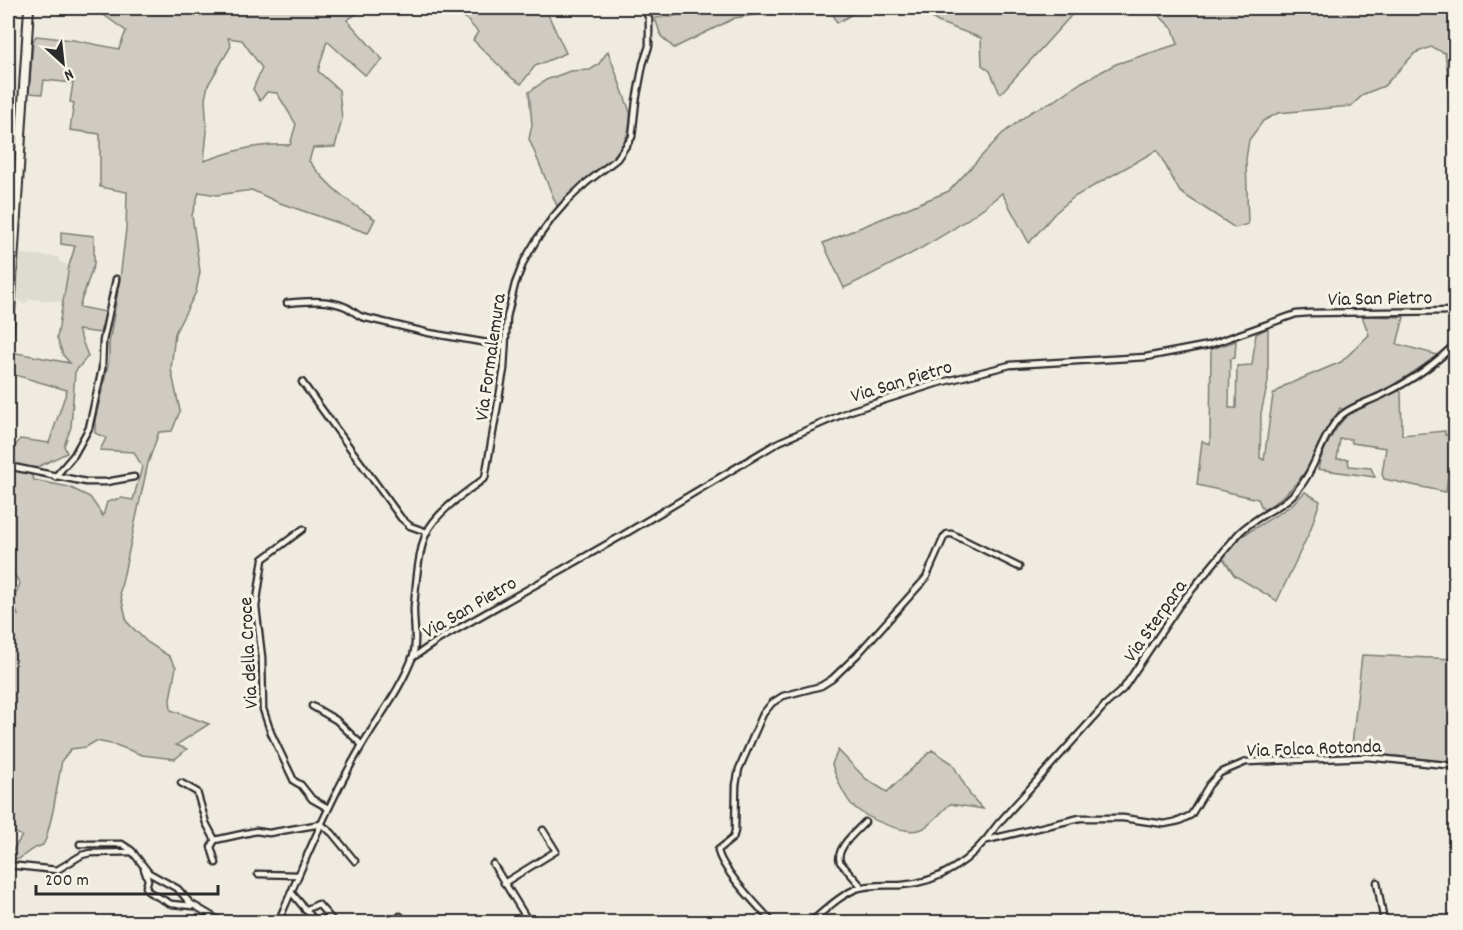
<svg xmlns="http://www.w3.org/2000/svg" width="1463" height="930" font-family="Dekko,sans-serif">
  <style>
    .built { fill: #dedbd1 }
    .green { fill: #cfcbc2; stroke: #7d7b76; stroke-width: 1.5; fill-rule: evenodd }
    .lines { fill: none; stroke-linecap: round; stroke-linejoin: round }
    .street-casing { stroke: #2b2b2b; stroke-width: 9 }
    .primary-casing { stroke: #2b2b2b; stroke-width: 12 }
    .street { stroke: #f7f3e8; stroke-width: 4.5 }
    .primary { stroke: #f7f3e8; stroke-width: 8 }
    .labels { text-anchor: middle; stroke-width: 6; stroke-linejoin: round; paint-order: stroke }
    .street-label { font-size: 20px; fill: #2b2b2b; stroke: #f7f3e8 }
  </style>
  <rect width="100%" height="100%" fill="#efebe0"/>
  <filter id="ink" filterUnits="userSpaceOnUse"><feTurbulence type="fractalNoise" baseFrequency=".0167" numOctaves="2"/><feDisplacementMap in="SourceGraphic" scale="12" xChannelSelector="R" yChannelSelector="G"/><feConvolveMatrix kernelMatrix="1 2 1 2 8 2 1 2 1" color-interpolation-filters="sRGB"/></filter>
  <g filter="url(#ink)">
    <!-- built -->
    <path class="built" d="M21 254 59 257V261L69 266 63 302 30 299 24 304 16 298Z"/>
    <!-- green -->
    <g class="green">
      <path d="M94 8H119L140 14 141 8H362L361 11 347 20 383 60 365 75 327 41 318 71 339 90 342 119 335 147 313 148 309 161C330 188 346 200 375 219L368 233 277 202 252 190 217 195 199 192 192 215 200 272 196 292 175 333 171 369 180 411 172 431 159 432 148 463 120 592 127 622 147 642 169 656 176 667 170 699 171 710 209 724 176 745 187 749 175 759 142 755 116 745 96 741 86 747 71 749 62 760 53 811 46 839 43 845 31 850 19 859 8 858 22 836 8 829V614L18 615C12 602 14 596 20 584L8 564V462L15 455 11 452 20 439 49 443 67 390 8 373V371L12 352 70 363 63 355 57 338 69 266 75 246 61 244V232L94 236V264L79 307 106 312 100 333 78 330 88 356 75 372 71 427 64 446 67 453 29 471 34 480 69 487 90 497 103 516 107 502 121 498 133 500 142 467 134 452 100 450 106 438 95 433V420L109 361V343L120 279 126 229 127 192 100 187V134L70 130 74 103 70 102 73 83 44 80 42 94 29 93 33 41 36 36 73 40 119 49 126 31ZM228 38 242 40 262 68 253 89 260 101 267 92 277 93 296 124 290 145C258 143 233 151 204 161L207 132 205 99 208 85 231 46Z"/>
      <path d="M456 8H545L566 53 535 66 521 84 513 79 473 40 478 32Z"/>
      <path d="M706 8H781L760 14 735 18 674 48 661 36 655 18 670 17Z"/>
      <path d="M830 8H863L837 23Z"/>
      <path d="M916 8H1078L1000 94 990 71 982 65 981 38 938 22Z"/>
      <path d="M1151 8H1455V98L1449 83 1445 53 1431 47 1415 53 1384 86 1364 94 1351 106 1278 113 1263 121 1249 140 1246 159 1248 224 1235 228 1180 192 1157 150 1074 197 1055 213 1029 243 1002 193C955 233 899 261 844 288L823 243 949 191 1002 134 1031 112 1057 99 1082 82 1116 64 1178 44 1173 29Z"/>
      <path d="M608 51 630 112C636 151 583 184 557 206L529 139 532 125 529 92 546 80 570 71 590 70 598 65Z"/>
      <path d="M8 104H19L17 129 8 130Z"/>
      <path d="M1362 316 1404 317 1397 344 1438 355C1408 377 1378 395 1344 410L1340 408C1320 448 1304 488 1263 510L1258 499 1197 485 1202 441 1210 444 1211 349 1236 341 1235 358 1230 359 1229 408H1236L1237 366 1252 365 1256 334 1268 328V382L1261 413 1260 458 1264 460 1273 395 1284 386 1341 362 1369 335Z"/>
      <path d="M1398 390 1401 392 1402 435 1445 431V435H1453L1446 492 1384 479 1382 474 1386 448 1352 443 1351 439H1340L1337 459H1348L1349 466 1371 468 1375 477 1318 469C1321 453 1336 425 1349 414Z"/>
      <path d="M1305 492 1320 501 1310 531 1277 601 1234 575 1223 558 1242 536 1289 507Z"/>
      <path d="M1362 655 1455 659 1456 748 1453 762 1382 755 1351 754Z"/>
      <path d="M838 750 866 779 887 792 932 750 952 763 971 796 983 809 950 804C943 810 930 826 922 829 905 836 866 818 853 806 844 797 835 775 832 764Z"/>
    </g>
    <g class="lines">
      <!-- street casing -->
      <g class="street-casing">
        <g id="street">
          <path d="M287 303C305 301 328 299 346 307 351 309 355 314 362 317L429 333 505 346"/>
          <path d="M302 382 401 518 410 526 427 532"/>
          <path d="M8 466 86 482H106L134 477"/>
          <path d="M55 477 74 455 89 428 102 369 103 341 116 279"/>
          <path d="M303 529 263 559 256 607 262 657 263 709 271 733 294 781 301 785 312 799 328 808"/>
          <path d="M412 658 440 639 623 535 779 442 850 411 935 384 1010 365 1146 357 1209 345 1296 314 1309 313 1456 311"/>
          <path d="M312 706 336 720 362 745"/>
          <path d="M181 783 197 792 206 823 215 840 256 831 269 833 321 824 332 833 355 861"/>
          <path d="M215 840 211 847 216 863"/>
          <path d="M987 840 1080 818H1123L1164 824 1179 821 1191 815 1209 785 1220 773 1246 762 1367 757 1456 766"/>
          <path d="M80 844H122L131 850 149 873 178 889 190 903 222 922"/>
          <path d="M493 864 529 922"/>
          <path d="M8 865 57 870 82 855 90 853 133 852"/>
          <path d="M144 869 148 880 146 887 149 892 171 904 193 906"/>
          <path d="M258 874 298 875"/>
          <path d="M1377 882 1384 922"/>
          <path d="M504 883 556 851 543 830"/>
          <path d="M862 887 840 862C835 848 856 832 865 822"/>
          <path d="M291 892 316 922"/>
          <path d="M305 910 318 904 334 922"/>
          <path d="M400 916 406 922"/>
          <path d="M278 922C303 866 326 808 357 754 375 721 400 692 413 656 418 640 413 622 414 606 416 585 418 553 426 534 435 513 466 492 485 478L504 369 507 317 515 284 524 261 537 239 553 217 567 201 586 183 617 159 632 137 636 101 643 64 649 46V19L644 8"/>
          <path d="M772 922C759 907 720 868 718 850L733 838 735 831 736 785 739 769 763 714 772 703 783 696 821 686 832 679 857 655 926 578 944 537 947 534H952L1019 567"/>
          <path d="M811 922C824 911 839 896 856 889 870 884 887 886 902 885 943 882 974 858 997 825L1106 704 1123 689 1180 604 1239 533C1262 510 1288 509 1306 478 1317 461 1327 426 1343 414 1355 405 1371 401 1384 394 1411 381 1435 364 1456 343"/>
        </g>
      </g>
      <!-- primary casing -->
      <g class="primary-casing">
        <path id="primary" d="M8 343 29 8"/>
      </g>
      <!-- street -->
      <use href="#street" class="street"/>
      <!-- primary -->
      <use href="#primary" class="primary"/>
    </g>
  </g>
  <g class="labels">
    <!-- street labels -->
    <g class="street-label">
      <text transform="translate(1380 297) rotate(-1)" y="7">Via San Pietro</text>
      <text transform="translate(489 357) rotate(-82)" y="7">Via Formalemura</text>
      <text transform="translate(901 380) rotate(-17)" y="7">Via San Pietro</text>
      <text transform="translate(469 606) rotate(-30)" y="7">Via San Pietro</text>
      <text transform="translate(1154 620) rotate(-55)" y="7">Via Sterpara</text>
      <text transform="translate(247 653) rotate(-93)" y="7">Via della Croce</text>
      <text transform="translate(1314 747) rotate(-2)" y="7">Via Folca Rotonda</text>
    </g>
  </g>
  <!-- margin -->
  <rect width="1463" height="930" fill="none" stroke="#f7f3e8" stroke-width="30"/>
  <rect x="15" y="15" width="1433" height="900" fill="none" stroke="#2b2b2b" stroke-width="2" filter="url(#ink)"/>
  <!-- north arrow -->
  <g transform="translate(63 63) rotate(153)" stroke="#f7f3e8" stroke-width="4.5" paint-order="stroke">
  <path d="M0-4.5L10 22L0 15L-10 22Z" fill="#2b2b2b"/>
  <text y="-9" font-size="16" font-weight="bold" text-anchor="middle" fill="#2b2b2b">N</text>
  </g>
  <!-- scale -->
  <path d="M36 885v9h182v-9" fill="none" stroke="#2b2b2b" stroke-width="3"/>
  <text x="45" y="885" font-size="18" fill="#2b2b2b" stroke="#f7f3e8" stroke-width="4.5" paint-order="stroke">200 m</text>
</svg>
